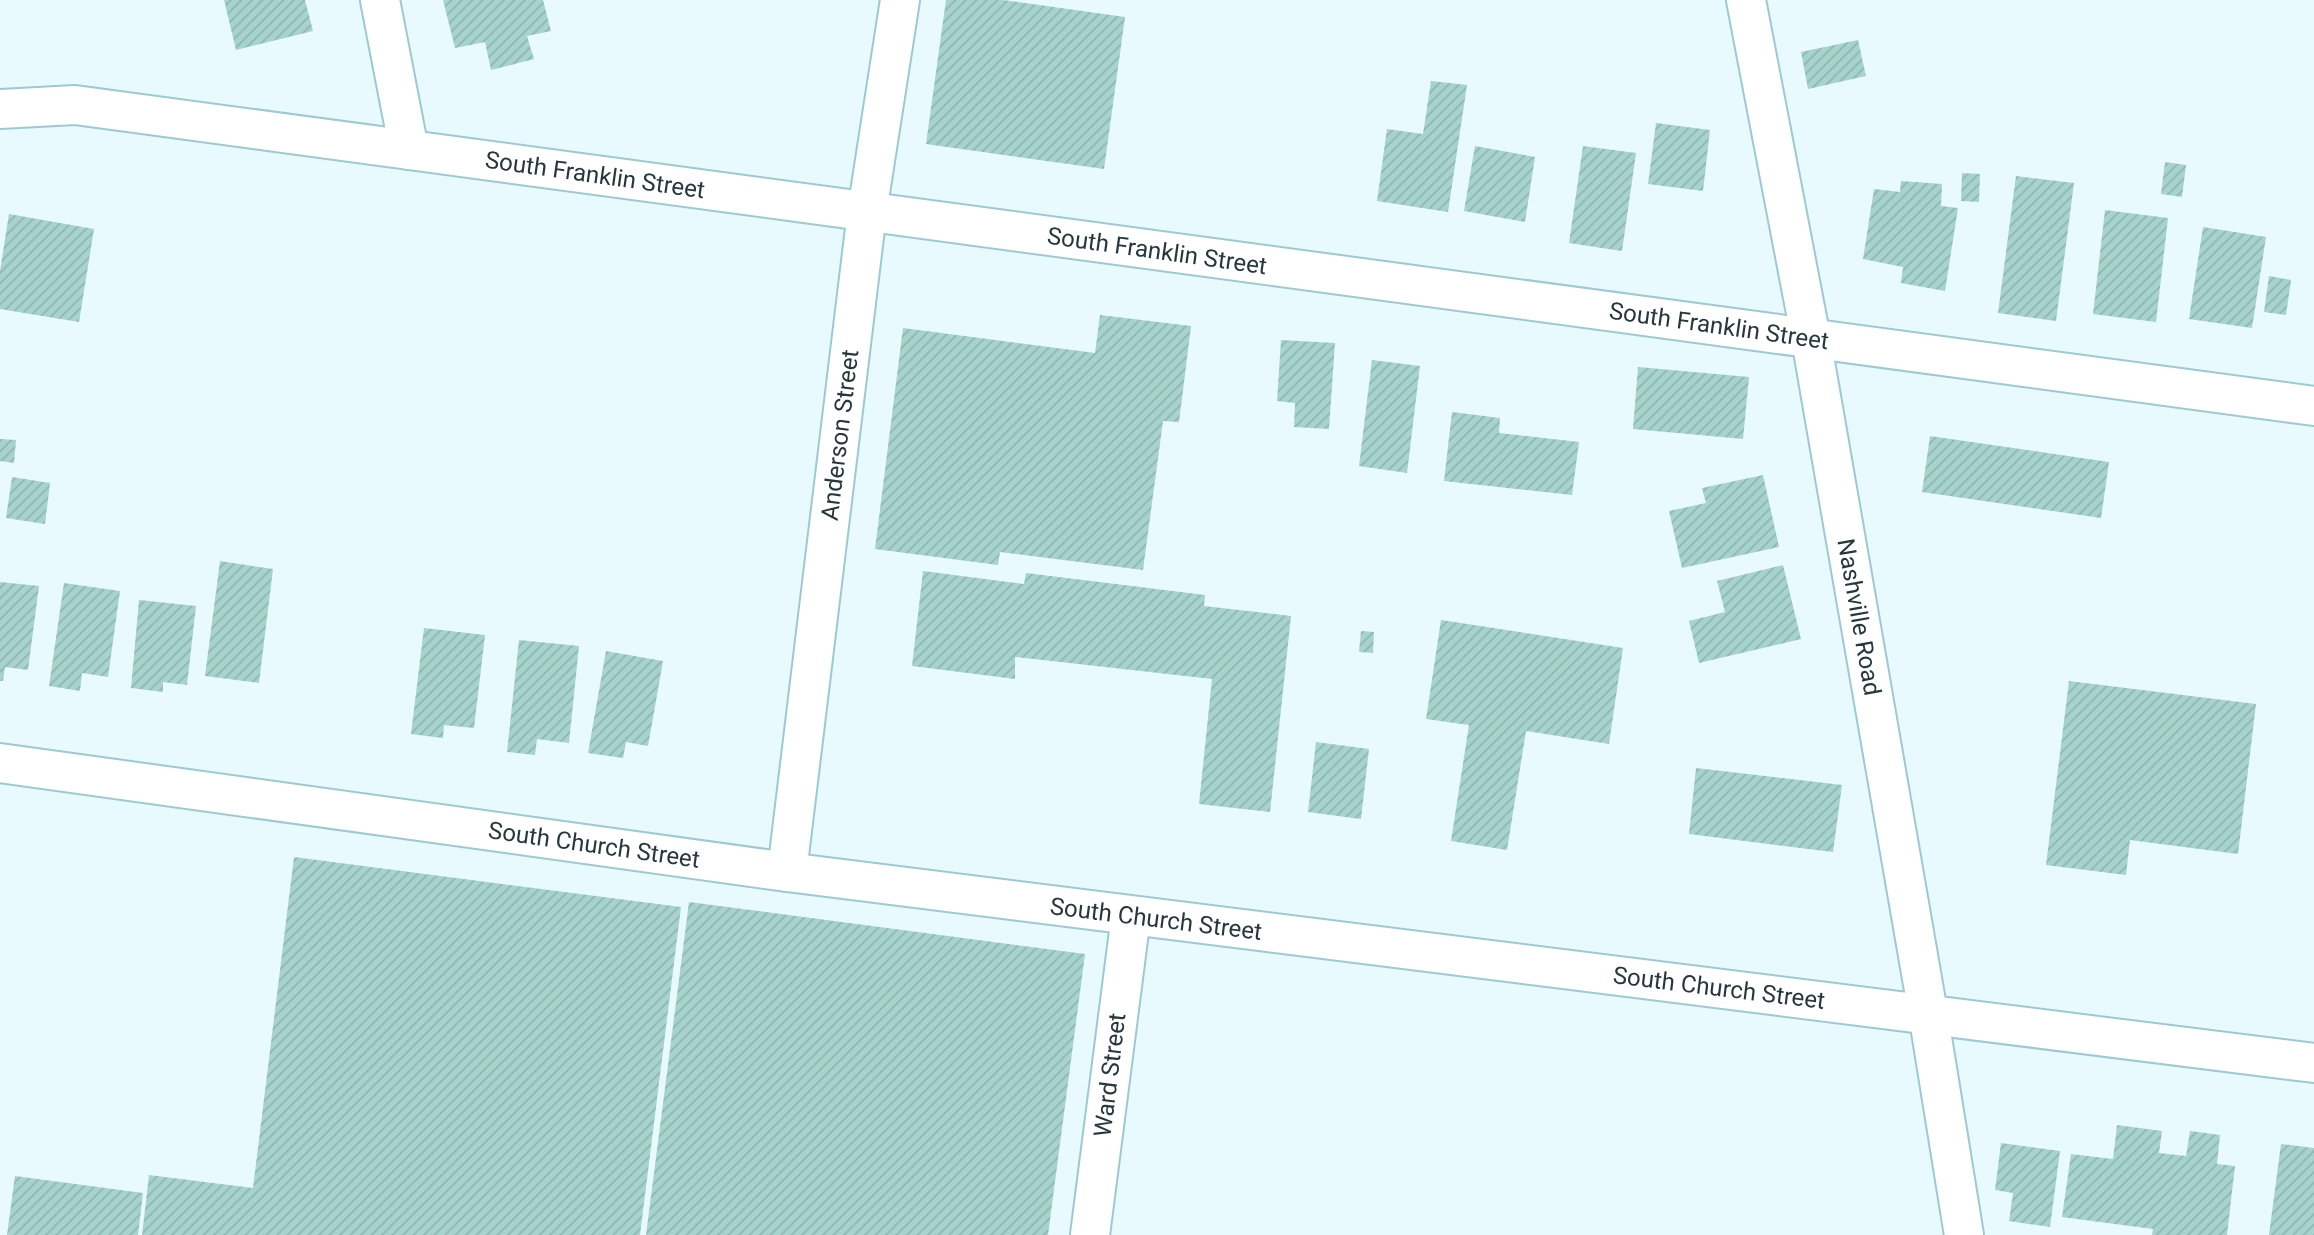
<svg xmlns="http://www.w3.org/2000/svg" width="2314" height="1235" font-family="Roboto,sans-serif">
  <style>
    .building { fill: url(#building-hatch) }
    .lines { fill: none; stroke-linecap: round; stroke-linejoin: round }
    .minor-casing { stroke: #9ccad1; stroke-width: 42 }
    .secondary-casing { stroke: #9ccad1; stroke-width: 42 }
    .primary-casing { stroke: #9ccad1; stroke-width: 42 }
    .minor { stroke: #fff; stroke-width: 38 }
    .secondary { stroke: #fff; stroke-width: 38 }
    .primary { stroke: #fff; stroke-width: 38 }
    .labels { text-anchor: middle; stroke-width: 6; stroke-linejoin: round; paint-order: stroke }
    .street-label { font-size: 24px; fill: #26383b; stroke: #fff }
  </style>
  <defs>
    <pattern id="building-hatch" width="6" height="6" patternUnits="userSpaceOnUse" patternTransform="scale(1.75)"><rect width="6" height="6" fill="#a6d3cb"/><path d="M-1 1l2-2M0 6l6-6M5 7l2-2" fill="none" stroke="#8fb6af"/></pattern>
  </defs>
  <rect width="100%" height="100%" fill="#e8fafd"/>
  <!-- building -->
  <g class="building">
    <path d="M224 0H305L313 31 236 50Z"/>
    <path d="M443 0H543L551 31 527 36 534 59 491 70 485 42 455 48Z"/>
    <path d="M946 0H1003L1125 17 1104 169 926 144Z"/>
    <path d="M1858 40 1866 76 1808 89 1801 52Z"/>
    <path d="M1431 81 1467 85 1448 212 1377 201 1387 129 1423 134Z"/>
    <path d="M1656 123 1710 130 1703 191 1648 184Z"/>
    <path d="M1475 146 1535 157 1525 222 1464 211Z"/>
    <path d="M1583 146 1636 153 1622 251 1569 243Z"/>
    <path d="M2165 162 2186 165 2182 197 2161 194Z"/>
    <path d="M1962 173 1980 174 1979 202 1961 201Z"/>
    <path d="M2016 176 2074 183 2056 321 1998 313Z"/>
    <path d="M1901 181 1942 184 1941 206 1958 208 1945 291 1901 283 1903 267 1863 259 1874 189 1900 192Z"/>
    <path d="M2105 210 2168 218 2156 322 2093 314Z"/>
    <path d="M9 214 94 229 79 322 0 309V271Z"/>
    <path d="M2203 227 2266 237 2252 328 2189 319Z"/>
    <path d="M2269 276 2291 280 2286 315 2264 312Z"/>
    <path d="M1100 315 1191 326 1179 422 1163 421 1143 570 1000 552 998 565 875 549 903 328 1095 353Z"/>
    <path d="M1281 340 1335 343 1329 429 1294 427 1295 403 1277 401Z"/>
    <path d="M1372 360 1420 366 1407 473 1359 466Z"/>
    <path d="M1638 367 1749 377 1743 439 1633 429Z"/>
    <path d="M1452 412 1500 418 1499 433 1579 442 1572 495 1444 481Z"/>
    <path d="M1930 436 2109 462 2101 518 1922 492Z"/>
    <path d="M0 439 16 440 14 463 0 461Z"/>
    <path d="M1763 475 1779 547 1682 568 1669 511 1706 503 1702 488Z"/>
    <path d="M12 477 50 483 45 524 6 518Z"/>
    <path d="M220 561 273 569 259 683 205 676Z"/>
    <path d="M1783 565 1801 639 1699 663 1689 621 1725 612 1717 581Z"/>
    <path d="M923 571 1024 584 1026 573 1205 595 1204 606 1291 616 1270 812 1199 804 1212 679 1015 657V679L912 666Z"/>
    <path d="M0 582 39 586 28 670 5 667 3 681H0Z"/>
    <path d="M64 583 120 591 108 677 82 673 80 691 49 686Z"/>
    <path d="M139 600 196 606 187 685 163 682V692L131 688Z"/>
    <path d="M1441 620 1623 648 1609 744 1526 731 1507 850 1451 841 1469 725 1426 719Z"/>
    <path d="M424 628 485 635 474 728 444 725 443 738 411 734Z"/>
    <path d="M1361 631 1374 632 1373 653 1359 652Z"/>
    <path d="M519 640 579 646 569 743 537 739 535 755 507 752Z"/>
    <path d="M606 651 663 661 648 746 626 742 623 758 588 753Z"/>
    <path d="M2069 681 2256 704 2238 854 2130 840 2126 875 2046 865Z"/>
    <path d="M1316 742 1369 749 1361 819 1308 812Z"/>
    <path d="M1696 768 1842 785 1833 852 1689 834Z"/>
    <path d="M294 857 681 907 640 1235H142L149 1175 253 1188Z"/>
    <path d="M689 902 1085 954 1048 1235H646Z"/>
    <path d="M2117 1125 2162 1131 2159 1153 2186 1156 2190 1131 2220 1135 2217 1164 2235 1166 2227 1235H2152L2153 1229 2062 1217 2071 1154 2113 1159Z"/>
    <path d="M2001 1143 2060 1151 2050 1227 2009 1221 2013 1193 1995 1190Z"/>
    <path d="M2281 1144 2314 1148V1235H2269Z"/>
    <path d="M15 1176 143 1193 138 1235H7Z"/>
  </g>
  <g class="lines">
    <!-- minor casing -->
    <g class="minor-casing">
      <g id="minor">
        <path d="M380 0 409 150"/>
        <path d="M0 109 75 105 2314 406"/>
        <path d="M787 872 867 212 900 0"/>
        <path d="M1928 1013 1964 1235"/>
        <path d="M1090 1235 1131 916"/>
      </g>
    </g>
    <!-- secondary casing -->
    <g class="secondary-casing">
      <path id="secondary" d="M1746 0 1811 339 1928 1013"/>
    </g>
    <!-- primary casing -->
    <g class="primary-casing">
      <path id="primary" d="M0 763 787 872 2314 1063"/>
    </g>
    <!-- minor -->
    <use href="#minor" class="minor"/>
    <!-- secondary -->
    <use href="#secondary" class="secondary"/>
    <!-- primary -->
    <use href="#primary" class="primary"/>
  </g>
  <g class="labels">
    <!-- street labels -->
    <g class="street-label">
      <text transform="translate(595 175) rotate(8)" y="8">South Franklin Street</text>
      <text transform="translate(1157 251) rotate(8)" y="8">South Franklin Street</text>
      <text transform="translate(1719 326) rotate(8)" y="8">South Franklin Street</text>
      <text transform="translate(840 435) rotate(-83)" y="8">Anderson Street</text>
      <text transform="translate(1859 617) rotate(80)" y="8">Nashville Road</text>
      <text transform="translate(594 845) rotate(8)" y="8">South Church Street</text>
      <text transform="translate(1156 919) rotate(7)" y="8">South Church Street</text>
      <text transform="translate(1719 988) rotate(7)" y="8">South Church Street</text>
      <text transform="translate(1110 1075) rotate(-83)" y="8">Ward Street</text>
    </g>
  </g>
</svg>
